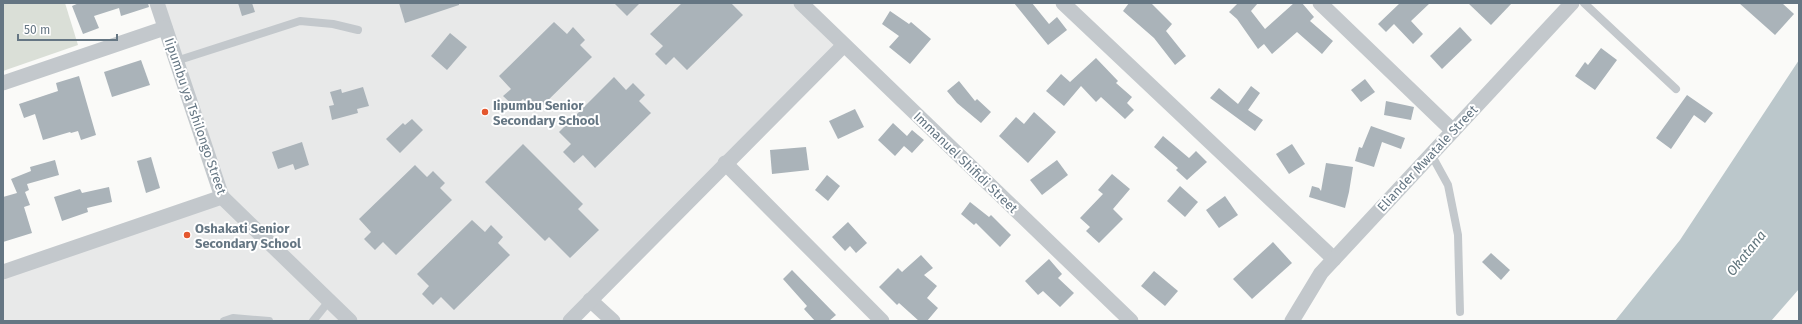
<svg xmlns="http://www.w3.org/2000/svg" width="1802" height="324" font-family="'Fira Sans',sans-serif">
  <style>
    .built { fill: #e8e9e9 }
    .green { fill: #dadfd7 }
    .water { fill: #bbc7cb }
    .building { fill: #aab3b9 }
    .lines { fill: none; stroke-linecap: round; stroke-linejoin: round }
    .lane { stroke: #c3c8cc; stroke-width: 8 }
    .street { stroke: #c3c8cc; stroke-width: 15 }
    .poi-dot { fill: #e4572e; stroke: #fff; stroke-width: 1.5 }
    .labels { text-anchor: middle; stroke-width: 4; stroke-linejoin: round; paint-order: stroke }
    .poi-label { font-size: 13px; font-weight: bold; fill: #657683; stroke: #fff; text-anchor: start }
    .street-label { font-size: 13px; fill: #657683; stroke: #fff }
    .water-label { font-size: 14px; font-style: italic; fill: #60757c; stroke: #fff }
  </style>
  <rect width="100%" height="100%" fill="#fafaf8"/>
  <!-- built -->
  <path class="built" d="M157 3H801L844 45 570 321H3V272L222 197Z"/>
  <!-- green -->
  <path class="green" d="M3 3H65L78 45 3 71Z"/>
  <!-- water -->
  <path class="water" d="M1799 60V289L1771 321H1615L1680 240Z"/>
  <!-- building -->
  <g class="building">
    <path d="M79 3H148L149 7 121 16 119 8 94 16 99 28 83 34 72 6Z"/>
    <path d="M238 3H252L255 12 242 16Z"/>
    <path d="M399 3H459V5L405 23Z"/>
    <path d="M614 3H640L627 16Z"/>
    <path d="M682 3H731L743 15 687 70 674 57 666 65 655 54 663 46 650 34Z"/>
    <path d="M1014 3H1032L1049 24 1057 17 1067 30 1048 45Z"/>
    <path d="M1129 3H1151L1172 24 1166 31 1186 56 1175 65 1154 38 1123 11Z"/>
    <path d="M1238 3H1258L1251 11 1265 29 1294 3H1302L1314 17 1310 21 1333 41 1322 54 1297 32 1272 54 1264 44 1258 49 1237 19 1229 12Z"/>
    <path d="M1400 3H1430L1411 21 1423 34 1413 44 1394 24 1386 32 1378 24Z"/>
    <path d="M1468 3H1512L1491 25Z"/>
    <path d="M1739 3H1782L1794 14 1775 35Z"/>
    <path d="M890 11 909 24 911 22 931 39 910 64 889 47 899 36 882 24Z"/>
    <path d="M554 22 567 34 573 27 585 40 580 45 592 57 536 112 523 99 515 107 503 96 511 89 499 76Z"/>
    <path d="M1460 27 1472 40 1442 69 1430 56Z"/>
    <path d="M450 33 467 47 447 70 431 56Z"/>
    <path d="M1601 48 1617 60 1595 90 1575 76 1585 62 1588 65Z"/>
    <path d="M1096 58 1118 81 1116 83 1132 97 1127 103 1134 110 1125 119 1101 97 1096 102 1081 86 1064 106 1046 91 1061 74 1070 82Z"/>
    <path d="M141 60 150 85 112 97 104 72Z"/>
    <path d="M79 76 96 135 81 140 78 131 71 133 70 132 43 140 35 114 24 118 19 104 58 91 56 83Z"/>
    <path d="M614 77 626 90 633 83 645 95 639 101 651 113 595 168 583 155 574 163 563 152 571 144 559 132Z"/>
    <path d="M1365 79 1375 92 1361 102 1351 90Z"/>
    <path d="M959 81 975 101 977 99 991 112 981 123 957 103 947 91Z"/>
    <path d="M1251 86 1260 93 1248 110 1263 120 1255 131 1210 98 1219 88 1238 104Z"/>
    <path d="M363 87 369 106 357 109 358 113 332 120 329 106 334 105 330 92 341 89 342 93Z"/>
    <path d="M1687 95 1713 113 1705 123 1694 115 1671 149 1656 138Z"/>
    <path d="M1386 101 1414 107 1411 120 1384 115Z"/>
    <path d="M855 109 864 127 838 139 829 121Z"/>
    <path d="M1034 112 1056 132 1028 163 999 136 1016 117 1024 124Z"/>
    <path d="M412 119 423 130 400 153 386 139 403 123 405 125Z"/>
    <path d="M893 123 907 136 912 130 924 140 912 153 904 146 895 156 878 140Z"/>
    <path d="M1371 126 1405 138 1401 149 1382 142 1374 167 1355 161 1359 147 1362 148Z"/>
    <path d="M1163 136 1189 158 1196 151 1207 162 1187 180 1176 170 1178 168 1154 147Z"/>
    <path d="M302 142 309 165 295 170 293 164 278 169 272 152Z"/>
    <path d="M523 144 583 204 578 209 599 230 570 258 549 237 545 241 485 182Z"/>
    <path d="M1292 144 1305 164 1289 174 1276 154Z"/>
    <path d="M806 147 809 170 772 174 770 150Z"/>
    <path d="M151 157 160 188 146 193 137 161Z"/>
    <path d="M55 160 59 175 27 184 29 190 25 192 30 205 24 207 32 233 3 242V197L17 193 11 179 31 171 30 167Z"/>
    <path d="M1057 160 1068 175 1042 195 1030 180Z"/>
    <path d="M1326 163 1353 167 1349 192 1345 208 1309 197 1312 186 1319 188 1321 191Z"/>
    <path d="M415 165 427 177 433 171 445 183 440 188 452 200 396 255 383 242 375 250 364 239 371 232 359 219Z"/>
    <path d="M1112 174 1130 189 1113 209 1123 219 1099 243 1086 231 1090 227 1080 218 1103 194 1098 190Z"/>
    <path d="M827 175 840 186 828 201 815 190Z"/>
    <path d="M1180 186 1198 202 1185 217 1167 201Z"/>
    <path d="M109 187 112 202 87 208 88 212 62 221 54 197 80 189 82 193Z"/>
    <path d="M1225 196 1238 215 1219 228 1206 210Z"/>
    <path d="M970 202 989 217 991 215 1011 235 1000 247 976 223 974 225 961 214Z"/>
    <path d="M472 220 485 232 491 225 503 237 498 243 510 255 454 310 441 297 433 305 422 294 429 286 417 274Z"/>
    <path d="M848 222 867 243 856 253 850 246 845 251 832 237Z"/>
    <path d="M1273 242 1292 263 1252 299 1233 279Z"/>
    <path d="M1491 253 1510 270 1501 280 1482 262Z"/>
    <path d="M921 255 933 268 924 275 937 286 927 298 938 308 927 321H919L899 303 897 305 879 287 898 268 902 272Z"/>
    <path d="M1049 259 1062 274 1058 278 1074 293 1060 307 1043 291 1038 295 1025 281Z"/>
    <path d="M792 270 836 315 829 321H815L804 309 807 306 783 279Z"/>
    <path d="M1154 271 1178 291 1165 306 1141 286Z"/>
  </g>
  <g class="lines">
    <!-- lane -->
    <g class="lane">
      <path d="M1584 3 1676 89"/>
      <path d="M176 61 300 21 333 24 358 30"/>
      <path d="M1431 154 1448 185 1458 235 1460 312"/>
      <path d="M224 321 233 318 269 321"/>
      <path d="M313 321 329 301"/>
    </g>
    <!-- street -->
    <g class="street">
      <path d="M157 3 222 197 350 321"/>
      <path d="M801 3 1131 321"/>
      <path d="M1063 3 1334 259"/>
      <path d="M1320 3 1453 131"/>
      <path d="M3 83 165 28"/>
      <path d="M725 163 882 321"/>
      <path d="M3 272 222 197"/>
      <path d="M590 300 613 321"/>
      <path d="M570 321 844 45"/>
      <path d="M1292 321 1321 273 1572 3"/>
    </g>
  </g>
  <!-- markers -->
  <g class="poi-dot">
    <circle cx="485" cy="112" r="4"/>
    <circle cx="187" cy="235" r="4"/>
  </g>
  <g class="labels">
    <!-- poi labels -->
    <g class="poi-label">
      <text x="493" y="110">Iipumbu Senior<tspan x="493" dy="15">Secondary School</tspan></text>
      <text x="195" y="233">Oshakati Senior<tspan x="195" dy="15">Secondary School</tspan></text>
    </g>
    <!-- street labels -->
    <g class="street-label">
      <text transform="translate(196 116) rotate(71)" y="5">Iipumbu ya Tshilongo Street</text>
      <text transform="translate(1427 158) rotate(-47)" y="5">Eliander Mwatale Street</text>
      <text transform="translate(966 162) rotate(44)" y="5">Immanuel Shifidi Street</text>
    </g>
    <!-- water labels -->
    <g class="water-label">
      <text transform="translate(1746 253) rotate(-51)" y="5">Okatana</text>
    </g>
  </g>
  <!-- border -->
  <rect width="1802" height="324" fill="none" stroke="#657683" stroke-width="8"/>
  <!-- scale -->
  <path d="M18 34v6h99v-6" fill="none" stroke="#657683" stroke-width="2"/>
  <text x="24" y="34" font-size="12" fill="#657683" stroke="#ffffff" stroke-width="3" paint-order="stroke">50 m</text>
</svg>
